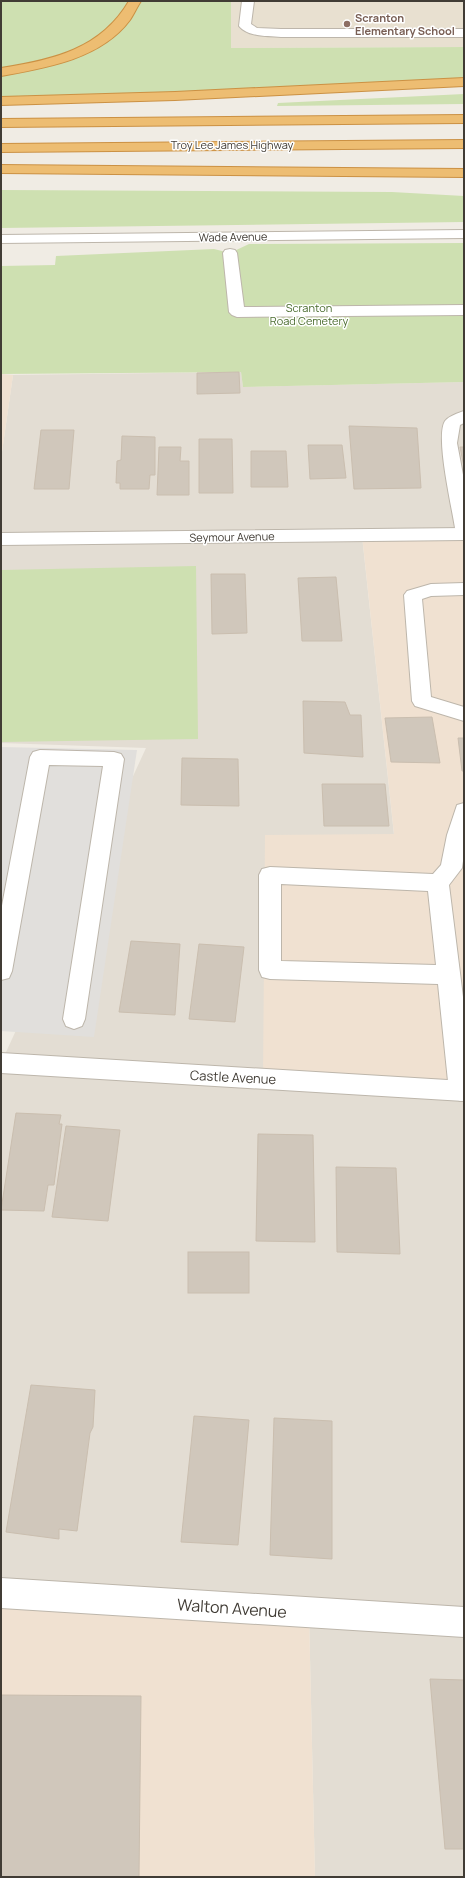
<svg xmlns="http://www.w3.org/2000/svg" width="465" height="1878" font-family="Manrope,sans-serif">
  <style>
    .residential { fill: #e3ddd3 }
    .commercial { fill: #f0e1d1 }
    .education { fill: #e8e0d0 }
    .green { fill: #cee0b1 }
    .parking { fill: #e1dfdc }
    .building { fill: #d0c7bb; stroke: #cabeaf }
    .lines { fill: none; stroke-linecap: round; stroke-linejoin: round }
    .service-casing { stroke: #bdb6ab; stroke-width: 2 }
    .minor-casing { stroke: #bdb6ab; stroke-width: 2 }
    .motorway-casing { stroke: #cb9144; stroke-width: 2 }
    .service { fill: #fff; fill-rule: evenodd }
    .minor { fill: #fff; fill-rule: evenodd }
    .motorway { fill: #edbd72; fill-rule: evenodd }
    .education-dot { fill: #8d6e63; stroke: #fff; stroke-width: 1.5 }
    .labels { text-anchor: middle; stroke-width: 3; stroke-linejoin: round; paint-order: stroke }
    .far-education-label { font-size: 11px; font-weight: bold; fill: #785e54; stroke: #fff; text-anchor: start }
    .far-street-label { font-size: 11px; fill: #413c35; stroke: #fff }
    .far-park-label { font-size: 11px; fill: #4a6c2f; stroke: #fff }
    .street-label { font-size: 13px; fill: #413c35; stroke: #fff }
    .near-street-label { font-size: 16px; fill: #413c35; stroke: #fff }
  </style>
  <rect width="100%" height="100%" fill="#f0ece4"/>
  <!-- residential -->
  <path class="residential" d="M241 372 243 387 464 382V534L362 536 394 835H265L464 1091V1877H315L309 1613 1 1593V1063L146 748 1 743V459L13 375Z"/>
  <!-- commercial -->
  <g class="commercial">
    <path d="M1 374 13 375 1 459Z"/>
    <path d="M464 534V1091L263 1079 265 835 394 834 362 535Z"/>
    <path d="M1 1593 309 1613 315 1877H1Z"/>
  </g>
  <!-- education -->
  <path class="education" d="M231 1H464V47L231 48Z"/>
  <!-- green -->
  <g class="green">
    <path d="M1 1H231V48L464 47V82L1 101Z"/>
    <path d="M464 94V104L277 106 278 103Z"/>
    <path d="M1 190 392 192 464 196V222L1 228Z"/>
    <path d="M464 243V382L243 387 241 372 1 374V266L55 265 56 256 214 249 230 253 249 244Z"/>
    <path d="M196 566 198 739 1 742V570Z"/>
  </g>
  <!-- parking -->
  <path class="parking" d="M1 747 137 750 94 1037 1 1031Z"/>
  <!-- building -->
  <g class="building">
    <path d="M239 372 240 393 197 394V373Z"/>
    <path d="M349 426 417 428 421 488 354 489Z"/>
    <path d="M41 430H74L69 489H34Z"/>
    <path d="M122 436 155 437V475H150L149 489H120V483H116L117 461 121 460Z"/>
    <path d="M199 439H232L233 493H199Z"/>
    <path d="M308 445H342L346 478 310 479Z"/>
    <path d="M159 447H181L180 461H189V495H157Z"/>
    <path d="M460 447H464V467Z"/>
    <path d="M251 451H286L288 487H251Z"/>
    <path d="M211 574H245L247 633 212 634Z"/>
    <path d="M336 577 342 641H302L298 578Z"/>
    <path d="M303 701 345 702 350 715H361L363 757 304 753Z"/>
    <path d="M432 717 440 763 391 762 385 718Z"/>
    <path d="M458 738H464V771H462Z"/>
    <path d="M182 758 238 759 239 806 181 805Z"/>
    <path d="M322 784H385L389 826H324Z"/>
    <path d="M131 941 180 944 175 1015 119 1012Z"/>
    <path d="M199 944 244 947 235 1022 189 1019Z"/>
    <path d="M16 1113 61 1115 59 1124H62L54 1185H48L44 1211 1 1210Z"/>
    <path d="M66 1126 120 1130 108 1221 52 1217Z"/>
    <path d="M258 1134 313 1135 315 1242 256 1241Z"/>
    <path d="M336 1167 396 1168 400 1254 337 1252Z"/>
    <rect x="188" y="1252" width="61" height="41"/>
    <path d="M31 1385 95 1390 93 1427 90 1433 77 1531 59 1529V1539L6 1532Z"/>
    <path d="M194 1416 249 1420 238 1545 181 1542Z"/>
    <path d="M274 1418 332 1421V1559L270 1555Z"/>
    <path d="M430 1679 464 1680V1849H445Z"/>
    <path d="M1 1695 141 1696 139 1877H1Z"/>
  </g>
  <g class="lines">
    <!-- service casing -->
    <g class="service-casing">
      <g id="service">
        <path d="M242 1H254L251 24 257 28 281 29H464V37H281C268 36 248 37 239 26Z"/>
        <path d="M230 249 235 250 237 253 244 307 464 305V315L237 317 232 315 229 312 223 253 225 250Z"/>
        <path d="M464 411V423L460 425 457 443 464 480V534L458 532 455 528C452 508 435 436 445 421 449 416 458 413 464 411Z"/>
        <path d="M464 583V595L431 596 422 599 431 697 464 707V721L415 706 412 701 404 595 407 591 431 584Z"/>
        <path d="M40 750 114 752 121 754 124 759 85 1019 82 1026 74 1029 66 1026 63 1019 103 766 49 765 12 971 9 978 1 980V911L30 757 33 752Z"/>
        <path d="M464 803V854L462 868 449 885 464 1005V1100L461 1101 453 1098 449 1091 438 984 270 979 262 977 259 970V875L262 869 270 867 433 874 441 865 447 835 457 805ZM281 884 428 891 436 965 281 961Z"/>
      </g>
    </g>
    <!-- minor casing -->
    <g class="minor-casing">
      <g id="minor">
        <path d="M464 230V238L1 243V235Z"/>
        <path d="M464 528V540L1 545V533Z"/>
        <path d="M1 1053 464 1081V1101L1 1073Z"/>
        <path d="M1 1578 464 1607V1637L1 1608Z"/>
      </g>
    </g>
    <!-- motorway casing -->
    <g class="motorway-casing">
      <g id="motorway">
        <path d="M129 1H141C137 7 134 14 130 20 101 59 46 68 1 76V68C53 60 101 49 129 1Z"/>
        <path d="M464 78V86L175 100 1 105V97L175 92Z"/>
        <path d="M464 115V123L1 127V119Z"/>
        <path d="M464 140V148L1 152V144Z"/>
        <path d="M1 165 464 169V177L1 173Z"/>
      </g>
    </g>
    <!-- service -->
    <use href="#service" class="service"/>
    <!-- minor -->
    <use href="#minor" class="minor"/>
    <!-- motorway -->
    <use href="#motorway" class="motorway"/>
  </g>
  <!-- markers -->
  <circle class="education-dot" cx="347" cy="24" r="4"/>
  <g class="labels">
    <!-- far-education labels -->
    <g class="far-education-label">
      <text x="355" y="22">Scranton<tspan x="355" dy="13">Elementary School</tspan></text>
    </g>
    <!-- far-street labels -->
    <g class="far-street-label">
      <text x="232" y="149">Troy Lee James Highway</text>
      <text transform="translate(233 237) rotate(-1)" y="4">Wade Avenue</text>
      <text transform="translate(232 537) rotate(-1)" y="4">Seymour Avenue</text>
    </g>
    <!-- far-park labels -->
    <g class="far-park-label">
      <text x="309" y="312">Scranton<tspan x="309" dy="13">Road Cemetery</tspan></text>
    </g>
    <!-- street labels -->
    <g class="street-label">
      <text transform="translate(233 1077) rotate(3)" y="5">Castle Avenue</text>
    </g>
    <!-- near-street labels -->
    <g class="near-street-label">
      <text transform="translate(232 1608) rotate(4)" y="6">Walton Avenue</text>
    </g>
  </g>
  <!-- border -->
  <rect width="465" height="1878" fill="none" stroke="#413c35" stroke-width="4"/>
</svg>
